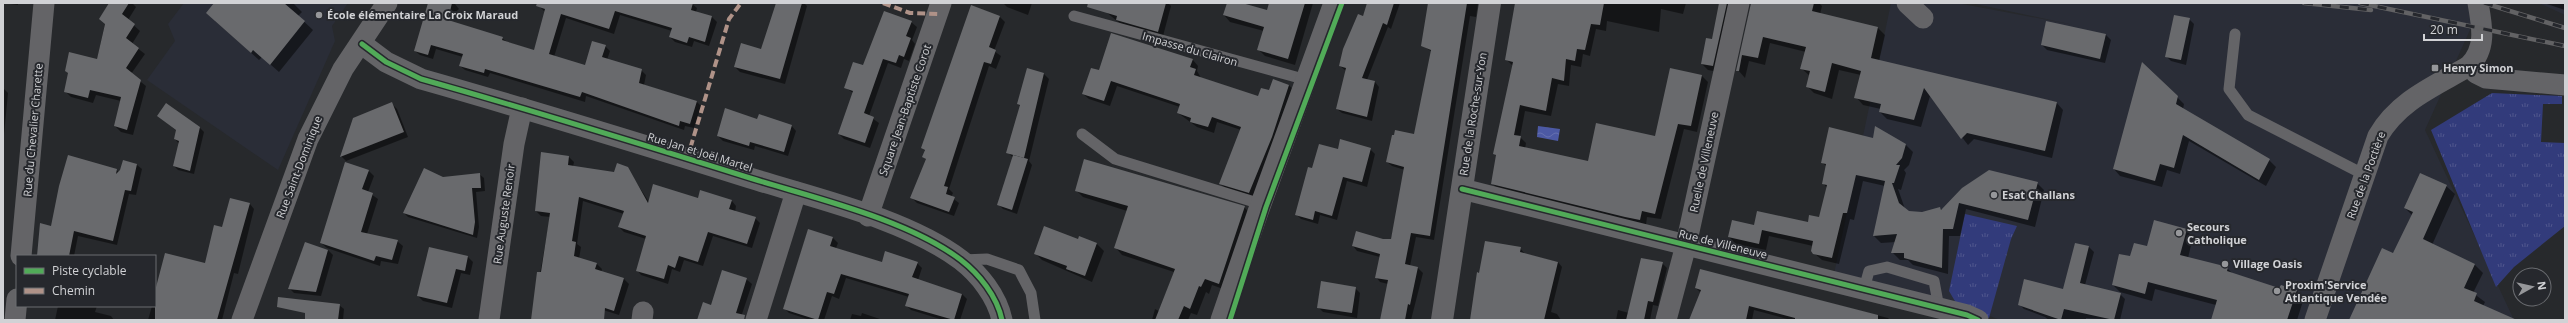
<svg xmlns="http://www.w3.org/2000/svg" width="2568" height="323" font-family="'Open Sans',sans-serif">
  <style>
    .built { fill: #2a2d37 }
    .grass { fill: url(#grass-tufts) }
    .water { fill: url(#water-waves) }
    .shadow { fill: #0007 }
    .building { fill: #696a6d }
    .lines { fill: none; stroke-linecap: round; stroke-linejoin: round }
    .lane { stroke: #646467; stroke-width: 11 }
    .street { stroke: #646467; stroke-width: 21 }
    .secondary { stroke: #646467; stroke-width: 22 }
    .rail-casing { stroke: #626264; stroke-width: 4.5 }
    .rail { stroke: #26282d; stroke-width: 3; stroke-dasharray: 9; stroke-linecap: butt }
    .quiet { stroke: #af9288; stroke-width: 4; stroke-dasharray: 8 4; stroke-linecap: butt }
    .cycleway-casing { stroke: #26282d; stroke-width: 8 }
    .cycleway { stroke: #51ab58; stroke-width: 5 }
    .poi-dot { fill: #96979a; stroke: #26282d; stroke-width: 1.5 }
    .labels { text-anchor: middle; stroke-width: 4; stroke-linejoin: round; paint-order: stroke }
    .poi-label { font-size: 11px; font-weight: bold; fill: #d1d2d5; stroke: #26282d; text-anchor: start }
    .street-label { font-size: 11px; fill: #d1d2d5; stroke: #26282d }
  </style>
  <defs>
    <pattern id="grass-tufts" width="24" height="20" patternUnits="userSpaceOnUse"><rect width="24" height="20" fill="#323b7b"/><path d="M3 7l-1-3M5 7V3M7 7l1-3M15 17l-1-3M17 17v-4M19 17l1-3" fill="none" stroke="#4f568d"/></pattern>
    <pattern id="water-waves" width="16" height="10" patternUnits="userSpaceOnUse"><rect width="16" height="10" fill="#4c59a4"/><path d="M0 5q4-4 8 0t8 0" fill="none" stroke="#6570b0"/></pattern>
  </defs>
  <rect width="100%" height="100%" fill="#27292c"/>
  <!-- built -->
  <g class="built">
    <path d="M184 3H348L332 26 335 41 278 170 147 80 175 41 168 24Z"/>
    <path d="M1891 3H1957L2074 25 1971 3H2482L2425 130 2514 320H2000L1957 303 1834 274Z"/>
    <path d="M2539 3H2565V15Z"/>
  </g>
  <!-- grass -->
  <g class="grass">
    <path d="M2492 93 2562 96V104H2543L2541 142 2565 143V226L2514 267 2496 287 2431 130Z"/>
    <path d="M1965 214 2017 226 2011 239 1989 318 1959 308 1949 291Z"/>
  </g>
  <!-- water -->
  <path class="water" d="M1538 126 1560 129 1558 141 1537 137Z"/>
  <!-- shadow -->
  <g class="shadow">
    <path d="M3 3H18V5Z"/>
    <path d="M106 3H132L136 7 128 20 140 31 132 44 145 54 131 74 146 86 133 135 121 132 115 126 121 101 96 95 93 103 71 97 65 91 69 74 66 71 97 60 109 5Z"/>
    <path d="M211 3H293L302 12 298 16 313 30 279 72 262 57 259 60 215 21 214 5Z"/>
    <path d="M430 3 455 4 459 9 446 20 502 38 507 42 535 51 545 12 540 7 541 3 692 4 697 8 696 12 712 17 717 22 709 46 694 41 692 47 675 42 670 37 672 31 620 15 614 34 566 18 554 57 585 66 605 46 610 51 607 60 641 70 646 75 644 85 696 101 701 106 694 128 685 126 684 130 586 96 585 102 490 73 488 77 465 70 460 66 463 57 436 49 433 59 420 55 415 51Z"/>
    <path d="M777 3H804L807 6 785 84 740 72 735 67 762 50Z"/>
    <path d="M1003 3H1032L1028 15 1007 7Z"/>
    <path d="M1109 3H1168L1171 6 1163 36 1122 25 1106 12Z"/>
    <path d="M1228 3H1238L1268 11 1270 3H1313L1295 65 1265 56 1259 50 1264 31 1230 22 1224 15Z"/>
    <path d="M1369 3H1400L1391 29 1388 27 1367 80 1375 82 1379 87 1372 121 1342 113 1337 109 1346 71 1340 66Z"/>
    <path d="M1429 3H1478L1476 17 1470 16 1434 240 1416 237 1410 266 1418 268 1423 273 1411 320H1381L1388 284 1380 282 1376 277 1380 257 1357 251 1353 246 1391 240 1405 170 1392 166 1387 162 1415 135 1432 52 1422 45Z"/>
    <path d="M1516 3H1686L1683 14 1661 9 1659 32 1607 21 1606 31 1596 29 1590 56 1583 54 1581 67 1571 65 1569 86 1558 84 1551 116 1525 111 1520 137 1526 143 1525 149 1588 163 1656 137 1671 69 1702 76 1708 82 1697 132 1684 129 1661 219 1647 217 1646 225 1498 189 1492 183 1497 157 1494 153 1513 66 1506 59Z"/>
    <path d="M1720 3H1736L1719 72 1708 70 1702 64 1713 40Z"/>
    <path d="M1751 3H1819L1822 6 1820 14 1878 28 1885 35 1879 61 2056 102 2063 110 2052 158 1974 139 1968 145 1930 96 1921 127 1887 119 1880 112 1881 109 1863 105 1856 97 1861 75 1839 70 1832 99 1814 93 1807 86 1810 76 1801 68 1806 52 1770 43 1765 65 1749 61 1745 78 1738 70Z"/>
    <path d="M2565 3V10L2544 3Z"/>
    <path d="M972 6 1000 17 1005 22 994 51 1001 56 996 69 989 66 949 189 953 193 951 197 959 203 954 216 917 203 912 198 927 160 923 157 925 151 922 148Z"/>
    <path d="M2189 19 2194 24 2186 65 2171 61 2166 56Z"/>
    <path d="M911 22 917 27 912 40 915 44 909 61 904 59 901 68 888 63 869 116 879 123 870 148 844 139 839 134 853 93 845 87Z"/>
    <path d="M1112 35 1193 60 1198 66 1197 71 1201 78 1259 97 1289 85 1294 91 1255 198 1226 189 1221 184 1241 130 1217 122 1214 133 1197 127 1178 113 1180 107 1117 86 1110 106 1089 99 1083 94 1100 72Z"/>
    <path d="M2106 35 2111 40 2105 63 2047 50 2042 45Z"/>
    <path d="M1028 70 1044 74 1049 79 1029 161 1032 165 1017 214 1003 209 998 204 1013 158 1008 152 1021 107 1018 104Z"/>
    <path d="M3 88 8 93 3 145Z"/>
    <path d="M2177 97 2184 104 2183 109 2269 160 2276 167 2266 186 2189 141 2180 174 2167 170 2162 187 2120 176 2114 169Z"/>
    <path d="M392 104 397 109 408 137 346 161 341 156Z"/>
    <path d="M158 116 200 128 204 132 194 174 178 170 174 166 179 144 175 139 177 131Z"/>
    <path d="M758 120 791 125 796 131 788 156 755 146 754 150 723 141 718 136Z"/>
    <path d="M1873 139 1906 145 1913 152 1909 165 1904 170 1906 173 1901 190 1898 189 1905 209 1909 212 1922 213 1940 208 1942 210 1963 189 2037 183 2044 190 2035 227 1966 209 1960 236H1949L1948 274 1913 265 1908 260H1900L1893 253 1896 242 1881 243 1874 236 1885 186 1863 181 1854 220 1850 219 1839 264 1822 260 1814 253 1813 246 1769 236 1766 250 1736 244 1729 237 1755 226 1808 224 1820 218 1827 188 1823 183 1827 167 1822 162Z"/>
    <path d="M1370 149 1375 154 1367 187 1347 181 1337 220 1320 215 1318 224 1301 219 1296 214 1313 170 1339 150Z"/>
    <path d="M569 157 574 162 573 167 614 174 627 168 649 202 699 199 732 201 736 206 735 212 755 218 760 223 752 248 713 236 703 266 684 260 680 272 672 269 668 284 641 275 637 270 646 239 624 232 619 227 624 214 583 201 577 244 581 247 579 259 597 264 602 269 601 272 624 279 629 284 619 315 584 304 582 320H527L532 319 550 217 541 216 536 211Z"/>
    <path d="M123 161 137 165 142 169 136 195 129 194 117 245 78 236 74 256H38L52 228 116 170 119 172 121 170Z"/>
    <path d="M369 171 374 176 368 192 378 199 367 234 397 241 403 246 398 264 381 261 380 266 327 248 321 243Z"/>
    <path d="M479 174 484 178 485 191 476 192 479 227 477 238 408 217 404 213 443 178Z"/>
    <path d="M2446 186 2455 194 2432 245 2475 265 2483 273 2473 293 2485 302 2483 306 2501 320H2350L2393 255 2412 215 2405 208Z"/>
    <path d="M1076 190 1244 207 1251 214 1226 290 1212 285 1209 294 1206 292 1197 315 1191 313 1188 320H1152L1155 309 1159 311 1174 272 1122 255 1115 247 1127 211 1083 197Z"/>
    <path d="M250 204 254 209 238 274 234 273 222 320H148L152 306H155V294L205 264 222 228Z"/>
    <path d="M808 230 833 238 838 243 836 248 883 263H917L922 268 918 280 962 294 967 299 960 320H943L911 310 906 305 909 297 846 278 839 299 832 296 824 320H810L789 313 784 308Z"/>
    <path d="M2186 230 2193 237 2188 258 2227 268 2233 274 2280 289 2281 286 2297 291 2304 298 2297 320H2212L2216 305 2155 289 2152 301 2120 292 2113 285 2131 258 2148 247Z"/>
    <path d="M1079 237 1097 244 1104 251 1092 282 1042 260 1035 253 1078 240Z"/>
    <path d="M2076 244 2089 247 2094 252 2085 285 2120 294 2125 299 2120 320 2086 318V320H2049L2045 317 2024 309 2019 304 2064 290Z"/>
    <path d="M430 248 468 257 473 262 470 275 461 273 452 308 423 301 418 296Z"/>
    <path d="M1520 248 1525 254 1558 262 1562 267 1551 312 1557 314 1561 320H1471L1480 274Z"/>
    <path d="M328 250 333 255 321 296 294 293 289 288Z"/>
    <path d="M1662 263 1667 268 1658 306 1653 305 1650 320H1616L1618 310 1629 313Z"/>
    <path d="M1700 270 1888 318 1890 320H1791L1754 310 1752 320H1690L1701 293 1696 288Z"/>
    <path d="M746 279 752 284 741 317 732 320H698L712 306Z"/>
    <path d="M1355 288 1360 293 1357 318 1323 312 1318 307Z"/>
    <path d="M339 305 344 309 343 320H306Z"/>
    <path d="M58 306H97L95 312 111 316 114 320H55Z"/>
    <path d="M862 313 883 320H850L852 314 861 316Z"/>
  </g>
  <!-- building -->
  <g class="building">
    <path d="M109 3H129L122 14 135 24 126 38 139 48 126 68 141 80 127 130 114 126 121 97 90 90 88 98 64 92 68 73 65 71 69 52 97 59 105 24 99 19Z"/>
    <path d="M214 3H284L305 21 270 65 253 50 251 53 206 13Z"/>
    <path d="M428 3H452L448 20 503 37 502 40 534 50 545 9 536 6 537 3H693L691 10 712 16 705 42 689 37 687 43 669 37 672 28 615 11 609 29 561 14 549 54 585 65 592 41 606 45 602 57 642 69 639 83 697 101 690 124 680 121 679 126 582 92 580 97 485 69 484 73 459 66 463 54 431 45 428 55 414 51Z"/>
    <path d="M776 3H802L780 79 734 67 741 43 761 49Z"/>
    <path d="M1088 3H1166L1158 32 1116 20 1117 16 1087 7Z"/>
    <path d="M1227 3H1242L1267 10 1269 3H1305L1288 59 1257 50 1264 27 1223 15Z"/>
    <path d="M1367 3H1394L1387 25 1383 23 1362 78 1375 81 1367 117 1336 109 1346 68 1339 66 1343 49 1358 14 1363 16Z"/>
    <path d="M1428 3H1467L1430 236 1411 233 1405 264 1418 267 1410 305 1408 304 1405 320H1380L1388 280 1375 278 1380 254 1352 246 1356 231 1383 239H1391L1404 167 1386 162 1392 135H1394L1395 130 1414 134 1431 50 1421 46Z"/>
    <path d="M1515 3H1604L1600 25 1591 24 1585 50 1577 49 1575 61 1566 59 1564 81 1552 78 1546 111 1520 105 1514 135 1521 136 1519 146 1588 161 1596 123 1655 136 1670 68 1702 75 1691 126 1678 124 1655 214 1642 211 1640 220 1625 217 1491 184 1496 155 1493 154 1513 62 1505 60Z"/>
    <path d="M1719 3H1727L1713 66 1701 64 1706 38 1712 39Z"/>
    <path d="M1751 3H1814L1812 11 1878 27 1871 58 2057 102 2045 151 1967 133 1961 139 1924 88 1914 120 1879 112 1881 104 1854 98 1861 71 1832 63 1825 92 1806 87 1810 71 1800 69 1806 47 1763 37 1758 58 1742 55 1739 71H1736Z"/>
    <path d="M971 5 1000 16 989 47 996 50 991 64 984 62 944 186 948 187 946 194 955 197 949 212 910 198 926 159 922 157 925 150 921 148Z"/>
    <path d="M884 11 912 21 906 36 911 38 904 57 899 55 896 63 883 59 864 113 874 117 865 143 838 134 853 91 844 88 853 62 863 65Z"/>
    <path d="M2174 15 2190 18 2181 60 2165 57Z"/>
    <path d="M2046 21 2106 34 2100 59 2041 45Z"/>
    <path d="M1111 33 1193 59 1190 67 1196 69 1194 75 1258 96 1261 88 1269 90 1273 79 1289 85 1272 137 1249 193 1219 184 1241 127 1212 117 1208 127 1190 122 1191 118 1177 113 1180 104 1111 81 1104 101 1082 94 1091 68 1099 70Z"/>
    <path d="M2142 62 2178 96 2176 104 2270 159 2259 180 2183 135 2174 168 2160 164 2155 181 2113 169Z"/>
    <path d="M1027 68 1044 73 1024 158 1006 153 1020 105 1017 104Z"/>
    <path d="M392 102 404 132 340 157 353 118Z"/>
    <path d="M166 103 200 127 190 171 173 166 179 141 174 139 176 130 157 116Z"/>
    <path d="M725 108 757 119 759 114 792 125 784 152 750 142 749 146 717 136Z"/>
    <path d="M1875 126 1906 144 1902 158 1896 165H1900L1894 183H1892L1899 203 1909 211 1922 212 1940 207 1941 210 1962 188 1989 170 2038 182 2028 220 1959 203 1953 229H1943L1942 268 1904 258V253H1891L1897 234 1873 236 1885 181 1856 175 1847 213H1843L1832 258 1813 254 1811 251 1813 241 1762 230 1759 244 1728 237 1732 220 1754 225 1757 211 1808 222 1809 215 1819 217 1827 185 1822 184 1826 164 1821 163 1829 127 1873 138Z"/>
    <path d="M1340 139 1371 148 1362 182 1343 177 1332 216 1315 211 1313 220 1295 215 1308 167 1312 168 1319 144 1338 149Z"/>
    <path d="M541 152 569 156 568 165 614 172 617 163 628 167 648 203 653 184 698 198 700 190 732 200 729 209 756 217 747 244 708 232 698 262 679 256 675 268 668 265 664 279 636 271 646 236 618 227 624 211 579 197 572 241 576 242 574 256 597 263 595 269 624 278 614 311 605 308 604 320H531L537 272H541L550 213 535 211Z"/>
    <path d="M68 155 117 169 116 174 120 170 123 160 137 164 131 191 125 190 113 241 74 231 69 256H37L40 223 51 226 59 186Z"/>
    <path d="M1013 155 1028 159 1012 210 997 205Z"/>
    <path d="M1084 159 1245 206 1219 284 1205 279 1201 287 1199 286 1190 309 1184 306 1178 320H1155L1175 269 1114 248 1128 206 1075 191Z"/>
    <path d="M345 162 369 170 362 189 373 193 361 232 398 240 392 260 376 256 374 261 320 243Z"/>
    <path d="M424 168 443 177 480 173 481 188H472L475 222 473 235 403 213Z"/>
    <path d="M2420 173 2447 185 2423 239 2475 264 2464 288 2477 293 2474 301 2517 320H2349L2382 248 2393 253 2413 212 2404 208Z"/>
    <path d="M230 198 250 203 217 320H155V291L165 253 205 263 214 225 222 227Z"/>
    <path d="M2154 220 2187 229 2180 255 2228 267 2227 271 2279 288 2281 285 2297 290 2287 320H2211L2217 300 2148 282 2145 294 2112 285 2119 254 2130 256 2134 243 2147 246Z"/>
    <path d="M1044 226 1078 239 1079 236 1097 243 1085 276 1066 269 1067 266 1034 254Z"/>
    <path d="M808 229 833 237 830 246 882 262 885 251 918 262 912 277 962 294 954 320 905 306 909 294 841 274 834 294 827 292 818 320 783 309Z"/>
    <path d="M1485 241 1521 247 1520 252 1558 262 1544 320H1470L1477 272 1479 273Z"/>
    <path d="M305 242 328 250 316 292 288 289Z"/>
    <path d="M2075 243 2089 246 2080 283 2121 293 2114 320 2064 309 2061 320 2018 305 2024 279 2063 289Z"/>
    <path d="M429 247 468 256 465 271 456 269 447 303 417 296Z"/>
    <path d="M1641 258 1663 262 1653 302 1648 301 1644 320H1626Z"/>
    <path d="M1700 269 1878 315V320H1795V318L1749 306 1746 320H1689L1701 290 1695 288Z"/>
    <path d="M722 270 747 278 736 313 745 315 744 320H697L703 302 711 305Z"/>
    <path d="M1321 281 1356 287 1352 313 1317 308Z"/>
    <path d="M278 297 340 304 338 320H305V313L277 307Z"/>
  </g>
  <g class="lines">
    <!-- lane -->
    <g class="lane">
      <path d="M1074 16 1307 80"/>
      <path d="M2235 34 2229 89 2248 115 2365 175"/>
      <path d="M1082 134 1115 159 1261 204"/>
      <path d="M963 260 987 259 1019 270 1031 293 1035 320"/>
      <path d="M1864 289 1869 271 1887 267 1934 281 1939 308"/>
    </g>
    <!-- street -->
    <g class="street">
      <path d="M1907 3 1923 18"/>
      <path d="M362 44 386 62 421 79C531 110 641 144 750 178 814 198 907 219 961 260 979 274 997 296 1002 320"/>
      <path d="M2469 66 2476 73 2486 78 2565 85"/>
      <path d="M1462 189 1967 315 1978 320"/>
      <path d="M868 216 941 3"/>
      <path d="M21 256 44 3"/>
      <path d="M15 320 17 299"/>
      <path d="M242 320 308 139 343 69 387 3"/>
      <path d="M489 320 514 144 522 108"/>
      <path d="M642 320 643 312"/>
      <path d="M756 320 796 192"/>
      <path d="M1221 320 1258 212 1334 3"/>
      <path d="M1666 320 1686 245 1739 3"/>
      <path d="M2315 320 2378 136C2399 100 2435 86 2469 66 2487 48 2482 26 2478 3"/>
    </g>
    <!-- secondary -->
    <path class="secondary" d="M1442 320 1490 3"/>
    <!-- rail casing -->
    <g class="rail-casing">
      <g id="rail">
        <path d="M2304 3 2371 10"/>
        <path d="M2360 3 2565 46"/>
        <path d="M2484 3 2565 28"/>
      </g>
    </g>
    <!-- rail -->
    <use href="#rail" class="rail"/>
    <!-- quiet -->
    <g class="quiet">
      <path d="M883 3 910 13 938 14"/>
      <path d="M687 159 729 19 741 3"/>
    </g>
    <!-- cycleway casing -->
    <g class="cycleway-casing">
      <g id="cycleway">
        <path d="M362 44 386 62 421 79C531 110 641 144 750 178 814 198 907 219 961 260 979 274 997 296 1002 320"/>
        <path d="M1462 189 1967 315 1978 320"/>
        <path d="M1230 320 1266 207 1342 3"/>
      </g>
    </g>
    <!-- cycleway -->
    <use href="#cycleway" class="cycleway"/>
  </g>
  <!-- markers -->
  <g class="poi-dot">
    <circle cx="319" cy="15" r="4"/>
    <rect x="2431" y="64" width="8" height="8" rx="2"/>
    <circle cx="1994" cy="195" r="4"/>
    <circle cx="2179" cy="233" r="4"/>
    <circle cx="2225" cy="264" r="4"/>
    <circle cx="2277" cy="291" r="4"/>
  </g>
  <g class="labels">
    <!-- poi labels -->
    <g class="poi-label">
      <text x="327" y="19">École élémentaire La Croix Maraud</text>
      <text x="2443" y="72">Henry Simon</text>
      <text x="2002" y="199">Esat Challans</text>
      <text x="2187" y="231">Secours<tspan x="2187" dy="13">Catholique</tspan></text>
      <text x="2233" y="268">Village Oasis</text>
      <text x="2285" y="289">Proxim'Service<tspan x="2285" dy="13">Atlantique Vendée</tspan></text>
    </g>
    <!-- street labels -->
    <g class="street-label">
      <text transform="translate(1190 49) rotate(16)" y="4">Impasse du Clairon</text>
      <text transform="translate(905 110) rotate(-71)" y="4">Square Jean-Baptiste Corot</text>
      <text transform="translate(1473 114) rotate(-81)" y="4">Rue de la Roche-sur-Yon</text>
      <text transform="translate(33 130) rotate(-85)" y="4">Rue du Chevalier Charette</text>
      <text transform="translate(700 152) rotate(17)" y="4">Rue Jan et Joël Martel</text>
      <text transform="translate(1704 162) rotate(-78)" y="4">Ruelle de Villeneuve</text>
      <text transform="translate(299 167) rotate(-69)" y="4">Rue Saint-Dominique</text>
      <text transform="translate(2366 175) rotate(-70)" y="4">Rue de la Poctière</text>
      <text transform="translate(504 214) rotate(-82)" y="4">Rue Auguste Renoir</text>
      <text transform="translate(1723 244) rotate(14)" y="4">Rue de Villeneuve</text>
    </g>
  </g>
  <!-- border -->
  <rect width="2568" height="323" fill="none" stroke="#d1d2d5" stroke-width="8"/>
  <!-- legend -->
  <rect x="16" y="255" width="140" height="52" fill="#26282d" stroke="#6a6c70"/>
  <rect x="24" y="268" width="20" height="6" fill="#51ab58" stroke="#6a6c70"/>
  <text x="52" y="275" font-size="12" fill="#d1d2d5">Piste cyclable</text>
  <rect x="24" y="288" width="20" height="6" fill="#af9288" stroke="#6a6c70"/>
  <text x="52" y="295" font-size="12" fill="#d1d2d5">Chemin</text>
  <!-- north arrow -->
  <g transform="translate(2532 287) rotate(82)"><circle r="19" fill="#26282d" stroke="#6a6c70"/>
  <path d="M0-3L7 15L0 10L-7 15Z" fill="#96979a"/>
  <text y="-6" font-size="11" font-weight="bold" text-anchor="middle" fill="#d1d2d5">N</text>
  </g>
  <!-- scale -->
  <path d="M2424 34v6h58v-6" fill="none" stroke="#d1d2d5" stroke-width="2"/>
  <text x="2430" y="34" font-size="12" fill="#d1d2d5" stroke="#26282d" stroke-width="3" paint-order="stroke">20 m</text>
</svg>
